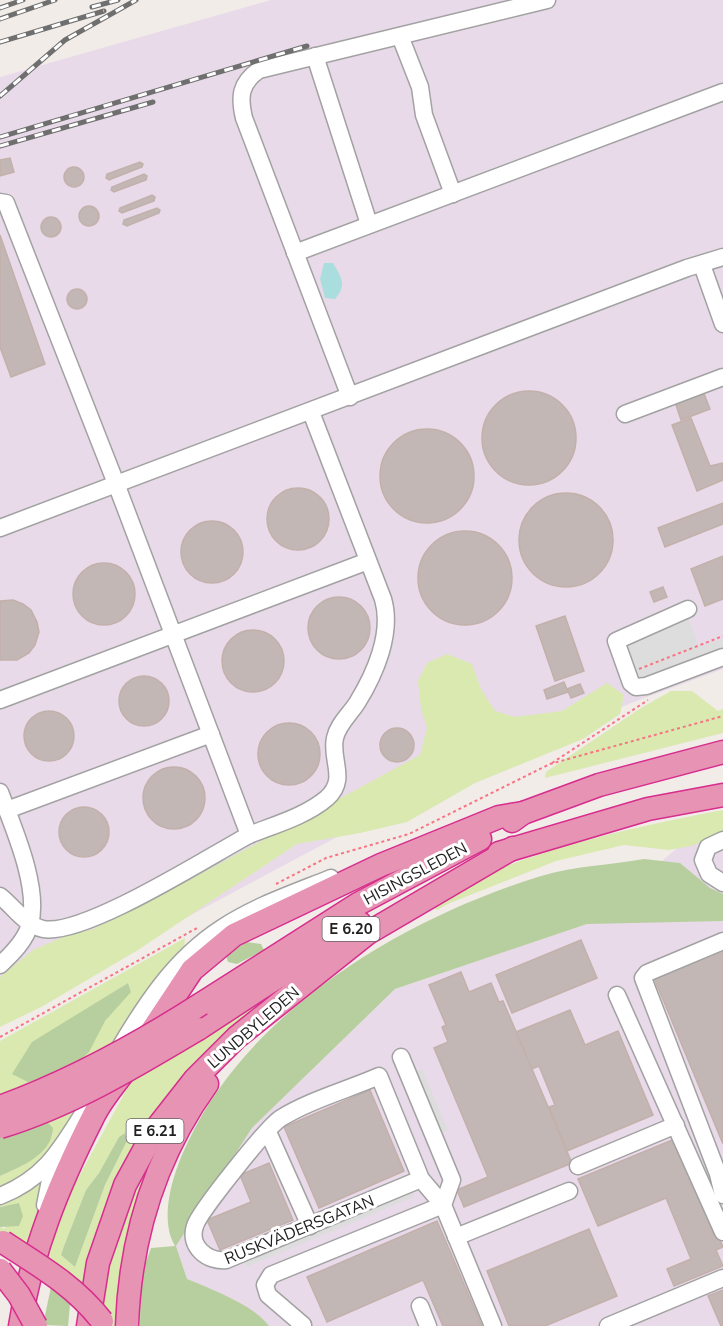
<svg xmlns="http://www.w3.org/2000/svg" width="723" height="1326" font-family="'Nunito Sans',sans-serif">
  <style>
    .industrial { fill: #e9daea }
    .grass { fill: #d9e9b0; fill-rule: evenodd }
    .forest { fill: #b7cf9e }
    .parking { fill: #ddd }
    .water { fill: #add }
    .building { fill: #c2b7b4; stroke: #c3b0ab; stroke-width: 1.5 }
    .lines { fill: none; stroke-linecap: round; stroke-linejoin: round }
    .minor-casing { stroke: #a2a2a2; stroke-width: 19 }
    .highway-casing { stroke: #d72d8d; stroke-width: 25 }
    .path { stroke: #f77483; stroke-width: 2; stroke-dasharray: 3 3; stroke-linecap: butt }
    .minor { stroke: #fff; stroke-width: 16 }
    .highway { stroke: #e693b4; stroke-width: 22 }
    .rail-casing { stroke: #6f6f6f; stroke-width: 5 }
    .rail { stroke: #fff; stroke-width: 3; stroke-dasharray: 9; stroke-linecap: butt }
    .highway-bridge-casing { stroke: #d72d8d; stroke-width: 25; stroke-linecap: butt }
    .highway-bridge { stroke: #e693b4; stroke-width: 22 }
    .labels { text-anchor: middle; stroke-width: 6; stroke-linejoin: round; paint-order: stroke }
    .shield { fill: #fff; stroke: #646464; stroke-width: 1.5 }
    .shield-label { font-size: 15px; font-weight: bold; fill: #212121 }
    .street-label { font-size: 16px; fill: #212121; stroke: #fff }
  </style>
  <rect width="100%" height="100%" fill="#f1ece8"/>
  <!-- industrial -->
  <g class="industrial">
    <path d="M271 0H723V669L631 703 350 830 0 1017V77Z"/>
    <path d="M723 836V1326H269L265 1321 235 1300 187 1279 176 1246 252 1128 395 989 587 924 688 839Z"/>
  </g>
  <!-- grass -->
  <g class="grass">
    <path d="M447 654 472 664 481 689 495 711 515 717 562 711 607 683 624 695 620 714 583 739 475 783 407 822 360 833 297 844 138 950 43 1006 0 1027V977L33 950 70 934 91 930 154 899 420 755 427 728 421 709 418 681 427 663Z"/>
    <path d="M671 691H692L718 711 723 709V733L545 778 546 772 641 708Z"/>
    <path d="M723 810V833L691 846 669 850 624 845 556 861 450 903 437 910 435 909 433 900C521 851 625 829 723 810Z"/>
    <path d="M185 938 184 951 142 998 111 1045 84 1060 0 1097V1041ZM128 983 130 992 105 1021 77 1015Z"/>
    <path d="M264 997 269 1005 172 1095 86 1292 41 1260 61 1209 133 1078ZM125 1133 127 1141 105 1185 75 1267 61 1255 64 1246 86 1190 99 1173 119 1137Z"/>
    <path d="M78 1106 42 1165 0 1188V1176C24 1166 40 1157 53 1134L46 1121Z"/>
    <path d="M186 1106 121 1326H111L101 1310 104 1261 135 1175Z"/>
    <path d="M45 1177 42 1204 28 1251 0 1235V1227L5 1229 4 1205 0 1207V1201Z"/>
  </g>
  <!-- forest -->
  <g class="forest">
    <path d="M644 859 680 863 710 888 723 894V921L587 924 395 989 252 1128 176 1246 187 1279C211 1289 254 1305 269 1326H140L141 1276 151 1248 175 1246C158 1218 174 1170 188 1142 250 1009 405 918 541 876 573 866 611 865 644 859Z"/>
    <path d="M246 942 261 944 264 950 237 964 228 962 226 955Z"/>
    <path d="M128 983 131 992 105 1021 89 1052 78 1062 55 1074 28 1082 12 1074 32 1042Z"/>
    <path d="M46 1121 53 1128C52 1155 20 1167 0 1176V1137Z"/>
    <path d="M125 1133 127 1141 105 1185 75 1267 61 1255 64 1246 86 1190 99 1173 119 1137Z"/>
    <path d="M19 1203 23 1216 19 1226 0 1227V1207Z"/>
    <path d="M52 1282 71 1294 68 1326 43 1325Z"/>
  </g>
  <!-- parking -->
  <g class="parking">
    <path d="M688 618 699 647 723 638V648L638 681 623 643Z"/>
    <path d="M422 1069 448 1130 438 1134 413 1073Z"/>
    <path d="M410 1188 414 1197 246 1267 243 1258Z"/>
  </g>
  <!-- water -->
  <path class="water" d="M324 263H333C342 278 347 286 335 299L325 298 320 279Z"/>
  <!-- building -->
  <g class="building">
    <path d="M10 158 14 172 0 176V160Z"/>
    <path d="M140 162 143 164 142 167 109 180 106 178 107 174Z"/>
    <circle cx="74" cy="177" r="10"/>
    <path d="M144 174 147 176 146 180 114 192 111 190 112 187Z"/>
    <path d="M152 195 155 197 154 201 122 213 119 211 120 208Z"/>
    <circle cx="89" cy="216" r="10"/>
    <path d="M157 208 160 210 159 213 127 226 123 224 124 220Z"/>
    <circle cx="51" cy="227" r="10"/>
    <path d="M0 235 45 364 11 377 0 347Z"/>
    <circle cx="77" cy="299" r="10"/>
    <path d="M703 391 710 409 681 420 675 402Z"/>
    <circle cx="529" cy="438" r="47"/>
    <path d="M691 418 710 466 723 463V480L697 491 672 425Z"/>
    <circle cx="427" cy="476" r="47"/>
    <circle cx="298" cy="519" r="31"/>
    <circle cx="566" cy="540" r="47"/>
    <path d="M723 503V524L665 547 658 528Z"/>
    <circle cx="212" cy="552" r="31"/>
    <circle cx="465" cy="578" r="47"/>
    <path d="M723 556V599L705 606 691 569Z"/>
    <circle cx="104" cy="594" r="31"/>
    <path d="M663 587 667 597 654 602 650 592Z"/>
    <circle cx="339" cy="628" r="31"/>
    <path d="M0 601 13 600 23 604 31 610 37 622 39 632 35 645 29 653 17 660H0Z"/>
    <path d="M565 616 584 671 555 681 536 626Z"/>
    <circle cx="253" cy="661" r="31"/>
    <circle cx="144" cy="701" r="25"/>
    <path d="M564 682 568 692 547 699 544 690Z"/>
    <path d="M580 684 584 693 571 698 567 689Z"/>
    <circle cx="49" cy="736" r="25"/>
    <circle cx="289" cy="754" r="31"/>
    <circle cx="397" cy="745" r="17"/>
    <circle cx="174" cy="798" r="31"/>
    <circle cx="84" cy="832" r="25"/>
    <path d="M581 940 597 978 512 1013 496 975Z"/>
    <path d="M723 950V1144L654 978Z"/>
    <path d="M461 972 469 992 491 983 499 1002 503 1001 572 1163 464 1207 457 1190 488 1177 434 1048 448 1042 442 1027 446 1025 429 985Z"/>
    <path d="M570 1010 585 1045 618 1031 653 1115 567 1151 549 1107 555 1105 539 1066 532 1069 516 1032Z"/>
    <path d="M370 1090 404 1171 319 1208 284 1127Z"/>
    <path d="M677 1138 723 1247 716 1250 723 1266 674 1286 667 1269 691 1259 666 1198 598 1226 578 1179Z"/>
    <path d="M269 1163 293 1220 220 1250 207 1220 251 1202 240 1175Z"/>
    <path d="M437 1221 482 1326H443L423 1280 327 1322 307 1277Z"/>
    <path d="M589 1229 617 1296 545 1326H509L487 1271Z"/>
    <path d="M723 1290V1326H721L708 1296Z"/>
  </g>
  <g class="lines">
    <!-- minor casing -->
    <g class="minor-casing">
      <g id="minor">
        <path d="M400 36 420 87 424 115 453 194"/>
        <path d="M315 56 369 224"/>
        <path d="M0 202 6 203 117 486 249 835C208 857 83 937 43 929 25 925 13 906 0 896"/>
        <path d="M295 253 723 92"/>
        <path d="M702 265 723 324"/>
        <path d="M350 397 244 118C239 97 240 83 259 70L547 0"/>
        <path d="M625 414 723 377"/>
        <path d="M0 528 687 268 723 257"/>
        <path d="M688 609 616 641 631 683 636 687 646 686 723 657"/>
        <path d="M0 700 368 561"/>
        <path d="M0 792C13 827 40 887 30 924 26 940 12 954 0 965"/>
        <path d="M7 810 211 734"/>
        <path d="M249 835C274 825 306 816 327 798 348 779 330 760 335 738 338 724 350 714 357 703 375 674 393 633 383 599L311 412"/>
        <path d="M723 840 708 847 703 860 709 874 723 883"/>
        <path d="M723 941 647 973 643 978 718 1174 723 1195"/>
        <path d="M617 995 723 1232"/>
        <path d="M116 1054C144 1006 174 959 222 928 255 906 294 893 331 878"/>
        <path d="M268 1132 310 1226"/>
        <path d="M578 1166 676 1125"/>
        <path d="M421 1179 226 1260C208 1262 188 1247 195 1226 199 1212 268 1126 281 1118 310 1100 347 1090 379 1076L421 1179 443 1205 493 1326"/>
        <path d="M0 1196C49 1177 63 1144 90 1103"/>
        <path d="M45 1205 51 1175 74 1132"/>
        <path d="M456 1237 569 1191"/>
        <path d="M420 1306 428 1326"/>
        <path d="M303 1325 268 1295 265 1285 271 1275 443 1205 452 1180 401 1057"/>
        <path d="M608 1326 723 1278"/>
      </g>
    </g>
    <!-- highway casing -->
    <g class="highway-casing">
      <g id="highway">
        <path d="M512 821 523 813 599 785 723 752"/>
        <path d="M499 853 648 809 723 795"/>
        <path d="M201 1004 358 904 480 839"/>
        <path d="M198 1029 360 923"/>
        <path d="M145 1041 192 970 234 935 381 865 499 817 523 813"/>
        <path d="M20 1326C31 1252 59 1184 93 1117 101 1100 115 1084 127 1068"/>
        <path d="M88 1326 98 1263 125 1185 155 1130 195 1079 237 1037 368 933 513 848"/>
        <path d="M127 1326C130 1238 156 1155 207 1084"/>
      </g>
    </g>
    <!-- path -->
    <g class="path">
      <path d="M639 669 723 636"/>
      <path d="M552 763 648 700"/>
      <path d="M276 884 326 858 409 834 550 764 723 716"/>
      <path d="M0 1037 197 928"/>
    </g>
    <!-- minor -->
    <use href="#minor" class="minor"/>
    <!-- highway -->
    <use href="#highway" class="highway"/>
    <!-- rail casing -->
    <g class="rail-casing">
      <g id="rail">
        <path d="M92 7 118 0"/>
        <path d="M0 8 23 0"/>
        <path d="M0 19 55 0"/>
        <path d="M0 42 104 11"/>
        <path d="M0 96 65 40 136 0"/>
        <path d="M0 137 307 46"/>
        <path d="M0 146 153 102"/>
      </g>
    </g>
    <!-- rail -->
    <use href="#rail" class="rail"/>
    <!-- highway-bridge casing -->
    <g class="highway-bridge-casing">
      <g id="highway-bridge">
        <path d="M0 1107C72 1081 137 1045 201 1004"/>
        <path d="M0 1127C70 1106 136 1066 198 1029"/>
        <path d="M3 1242C40 1266 75 1286 102 1321"/>
        <path d="M0 1270 19 1295 36 1326"/>
      </g>
    </g>
    <!-- highway-bridge -->
    <use href="#highway-bridge" class="highway-bridge"/>
  </g>
  <g class="labels">
    <!-- shield labels -->
    <g class="shield">
      <rect x="322.5" y="917" width="57" height="24" rx="4.5"/>
      <rect x="126.5" y="1119" width="57" height="24" rx="4.5"/>
    </g>
    <g class="shield-label">
      <text x="351" y="934">E 6.20</text>
      <text x="155" y="1136">E 6.21</text>
    </g>
    <!-- street labels -->
    <g class="street-label">
      <text transform="translate(415 873) rotate(-28)" y="6">HISINGSLEDEN</text>
      <text transform="translate(253 1027) rotate(-41)" y="6">LUNDBYLEDEN</text>
      <text transform="translate(299 1229) rotate(-22)" y="6">RUSKVÄDERSGATAN</text>
    </g>
  </g>
</svg>
